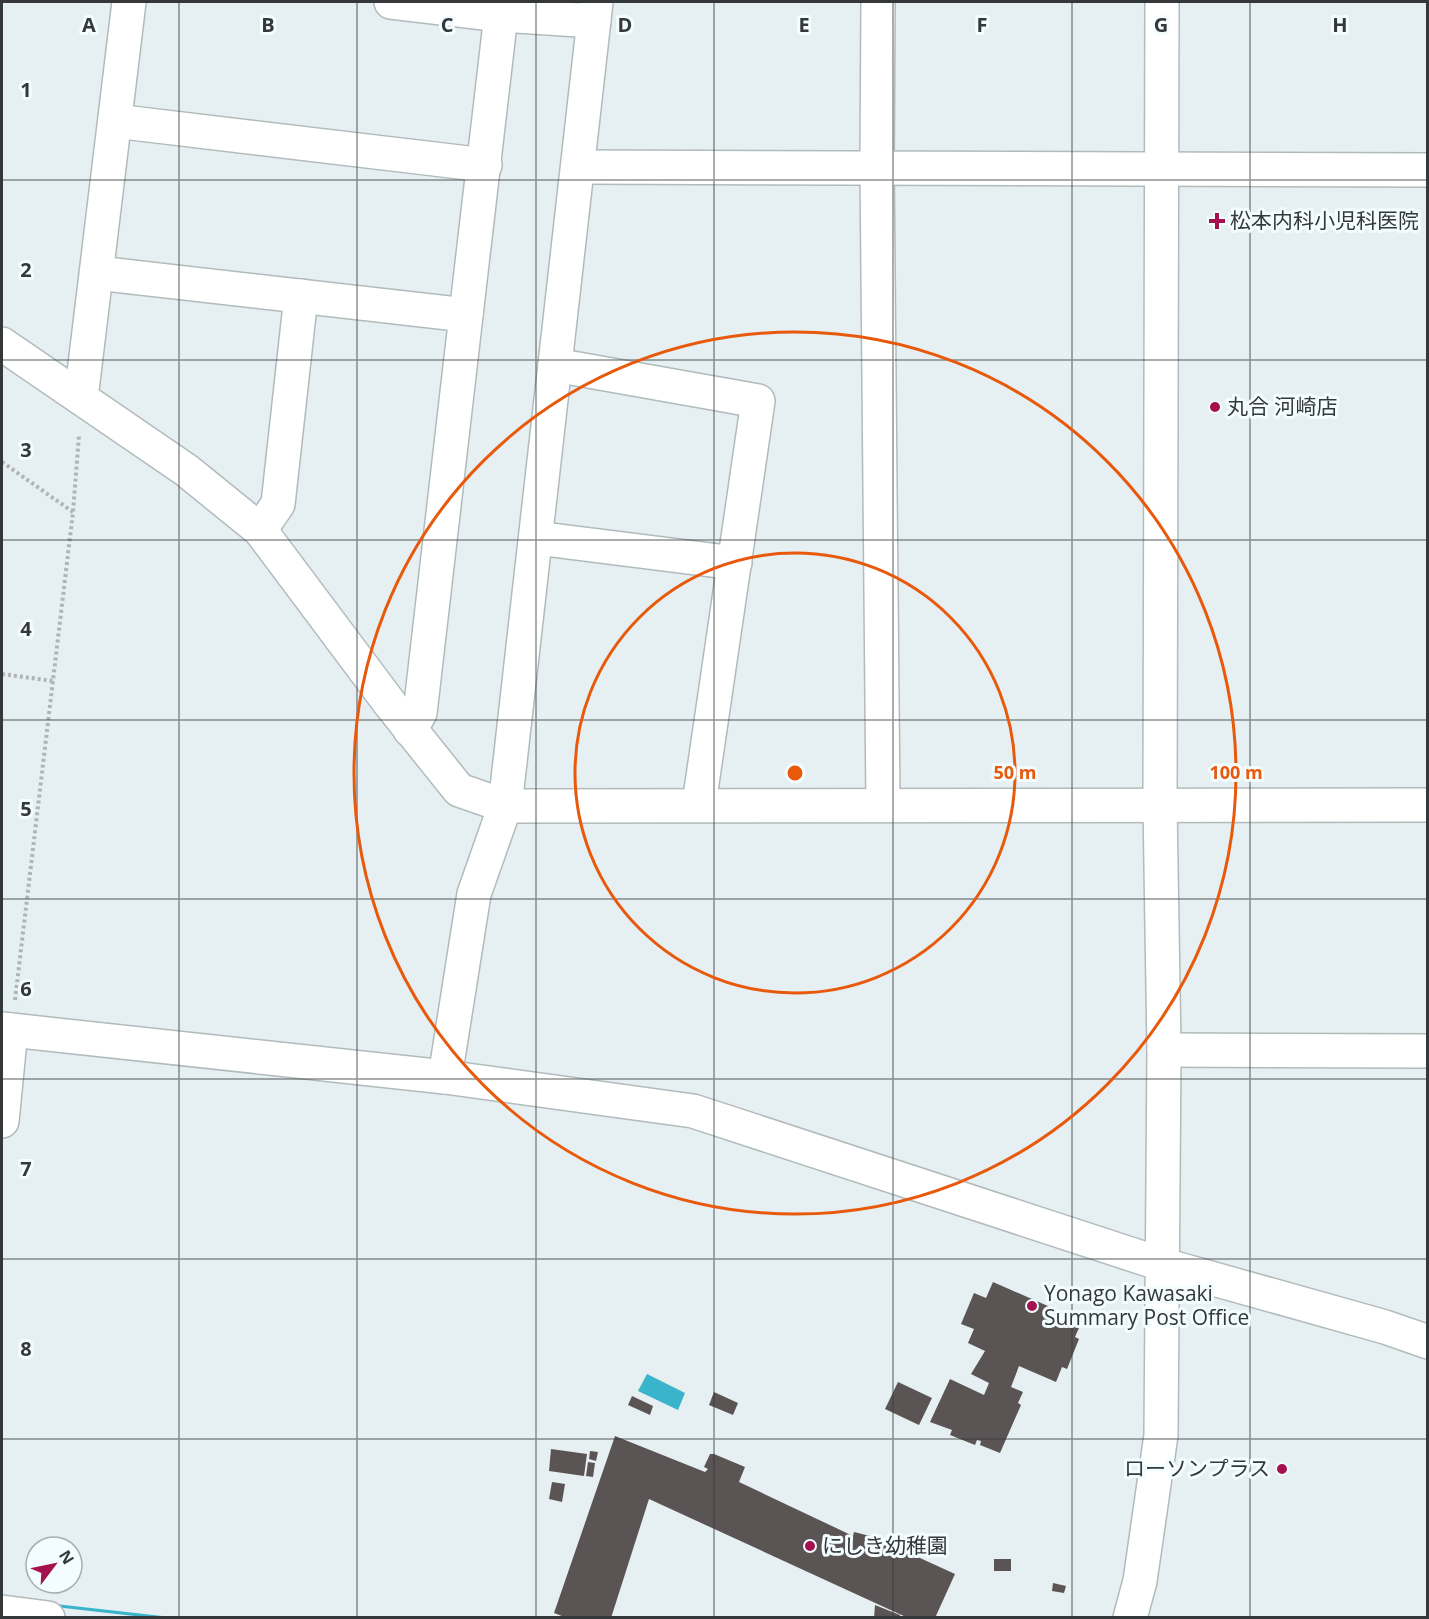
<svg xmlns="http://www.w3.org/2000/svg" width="1429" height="1619" font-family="'Open Sans','Noto Sans JP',sans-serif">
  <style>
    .water { fill: #39b4cb }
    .building { fill: #5b5455 }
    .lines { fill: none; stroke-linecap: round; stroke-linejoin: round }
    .street-casing { stroke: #b2bbbc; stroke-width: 36 }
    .secondary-casing { stroke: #b2bbbc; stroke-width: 36 }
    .path { stroke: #aeb5b7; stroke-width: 4; stroke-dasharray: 3 3; stroke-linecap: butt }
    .street { stroke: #fff; stroke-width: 33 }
    .secondary { stroke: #fff; stroke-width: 33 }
    .grid { fill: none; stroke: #353839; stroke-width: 1.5; stroke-opacity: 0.55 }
    .ring { fill: none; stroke: #e8590c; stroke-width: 3 }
    .poi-dot { fill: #a5114f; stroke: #f3fdff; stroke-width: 2 }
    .labels { text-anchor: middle; stroke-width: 6; stroke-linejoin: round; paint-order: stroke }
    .poi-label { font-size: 21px; fill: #353839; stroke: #f3fdff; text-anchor: start }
    .grid-label { font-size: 20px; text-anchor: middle; font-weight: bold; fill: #353839; stroke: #f3fdff; stroke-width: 6; stroke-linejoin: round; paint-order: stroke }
    .centre { fill: #e8590c; stroke: #f3fdff; stroke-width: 3 }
    .ring-label { font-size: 18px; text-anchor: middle; font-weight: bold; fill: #e8590c; stroke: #f3fdff; stroke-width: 6; stroke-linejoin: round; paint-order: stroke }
  </style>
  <rect width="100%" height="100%" fill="#e6eff1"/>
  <!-- water -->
  <g class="water">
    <path d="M647 1374 685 1393 678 1410 638 1391Z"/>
    <path d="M2 1598 171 1617H143L2 1601Z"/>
  </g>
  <!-- building -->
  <g class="building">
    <path d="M993 1282 1082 1321 1075 1337 1079 1339 1067 1369 1062 1367 1056 1382 1019 1366 1011 1387 1023 1392 1018 1403 1021 1405 1000 1453 980 1445 981 1441 977 1440 975 1445 950 1435 952 1430 930 1422 950 1379 984 1395 989 1383 971 1374 985 1351 968 1343 974 1329 961 1324 974 1293 986 1298Z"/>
    <path d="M898 1382 932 1398 919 1425 885 1409Z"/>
    <path d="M714 1392 738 1403 733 1415 709 1405Z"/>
    <path d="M632 1396 653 1406 650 1415 628 1405Z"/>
    <path d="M615 1436 705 1472 708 1469 704 1467 710 1454H714L745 1467 739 1482 853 1536 854 1532 874 1537 955 1574 935 1618H908L649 1499 611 1618H567L554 1613Z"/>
    <path d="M551 1449 587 1454 584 1476 549 1471Z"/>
    <path d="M590 1451 598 1452 596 1461 589 1459Z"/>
    <path d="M588 1462 595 1463 593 1477 586 1476Z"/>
    <path d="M552 1482 565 1484 562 1502 549 1499Z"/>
    <rect x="994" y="1559" width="17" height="12"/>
    <path d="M1053 1583 1066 1586 1064 1593 1052 1591Z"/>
    <path d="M875 1605 900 1615V1618H874Z"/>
  </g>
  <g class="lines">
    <!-- street casing -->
    <g class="street-casing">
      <g id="street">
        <path d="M391 2 501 15 594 21"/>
        <path d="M878 2 877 166 883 805"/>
        <path d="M115 121 485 165"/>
        <path d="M578 167 1428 170"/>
        <path d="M97 273 466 315 420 713 410 730"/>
        <path d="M466 315 501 15"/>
        <path d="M2 344 186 470 260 530 391 705 459 790 505 806 1428 805"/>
        <path d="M555 365 758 401 699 804"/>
        <path d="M81 398 129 2"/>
        <path d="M260 530 278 504 301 296"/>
        <path d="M536 538 735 563"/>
        <path d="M2 1029 445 1077 693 1111 1164 1265 1385 1327 1428 1342"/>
        <path d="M1164 1050 1428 1051"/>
        <path d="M445 1077 474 894 505 806 596 2"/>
        <path d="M2 1121 11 1030"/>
        <path d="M2 1612 48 1618"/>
      </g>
    </g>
    <!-- secondary casing -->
    <g class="secondary-casing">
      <path id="secondary" d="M1130 1618 1140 1581 1161 1435 1164 1050 1160 804 1162 2"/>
    </g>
    <!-- path -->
    <g class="path">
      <path d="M2 462 73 512"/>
      <path d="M2 674 53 681"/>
      <path d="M15 1000 73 512 79 435"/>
    </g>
    <!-- street -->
    <use href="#street" class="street"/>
    <!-- secondary -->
    <use href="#secondary" class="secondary"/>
  </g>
  <!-- grid -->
  <path class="grid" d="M179 2V1618M357 2V1618M536 2V1618M714 2V1618M893 2V1618M1072 2V1618M1250 2V1618M2 180H1428M2 360H1428M2 540H1428M2 720H1428M2 899H1428M2 1079H1428M2 1259H1428M2 1439H1428"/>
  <!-- distance rings -->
  <g class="ring">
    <circle cx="795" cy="773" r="220"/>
    <circle cx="795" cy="773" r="441"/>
  </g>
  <!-- markers -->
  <g class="poi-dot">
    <path d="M1214 212h6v6h6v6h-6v6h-6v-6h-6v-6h6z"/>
    <circle cx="1215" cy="407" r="6"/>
    <circle cx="1032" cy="1306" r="6"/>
    <circle cx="1282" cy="1469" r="6"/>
    <circle cx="810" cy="1546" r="6"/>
  </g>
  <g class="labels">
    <!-- poi labels -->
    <g class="poi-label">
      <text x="1230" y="228">松本内科小児科医院</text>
      <text x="1227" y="414">丸合 河崎店</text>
      <text x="1044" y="1301">Yonago Kawasaki<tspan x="1044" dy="24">Summary Post Office</tspan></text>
      <text x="1270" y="1476" text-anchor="end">ローソンプラス</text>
      <text x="822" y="1553">にしき幼稚園</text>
    </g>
  </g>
  <g class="grid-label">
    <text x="89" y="32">A</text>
    <text x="268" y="32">B</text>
    <text x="447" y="32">C</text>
    <text x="625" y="32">D</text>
    <text x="804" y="32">E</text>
    <text x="982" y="32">F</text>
    <text x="1161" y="32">G</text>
    <text x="1340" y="32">H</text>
    <text x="26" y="97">1</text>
    <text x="26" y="277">2</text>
    <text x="26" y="457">3</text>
    <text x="26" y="636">4</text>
    <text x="26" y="816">5</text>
    <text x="26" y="996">6</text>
    <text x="26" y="1176">7</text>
    <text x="26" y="1356">8</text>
  </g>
  <circle cx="795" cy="773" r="9" class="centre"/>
  <g class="ring-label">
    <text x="1015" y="779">50 m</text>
    <text x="1236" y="779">100 m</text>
  </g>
  <!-- border -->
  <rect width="1429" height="1619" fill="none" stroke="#353839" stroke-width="6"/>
  <!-- north arrow -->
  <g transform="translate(54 1565) rotate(58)"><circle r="28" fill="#f3fdff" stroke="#a7aeb0" stroke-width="1.5"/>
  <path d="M0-4.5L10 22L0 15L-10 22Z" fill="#a5114f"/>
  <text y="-9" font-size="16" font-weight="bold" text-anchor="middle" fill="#353839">N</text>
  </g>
</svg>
